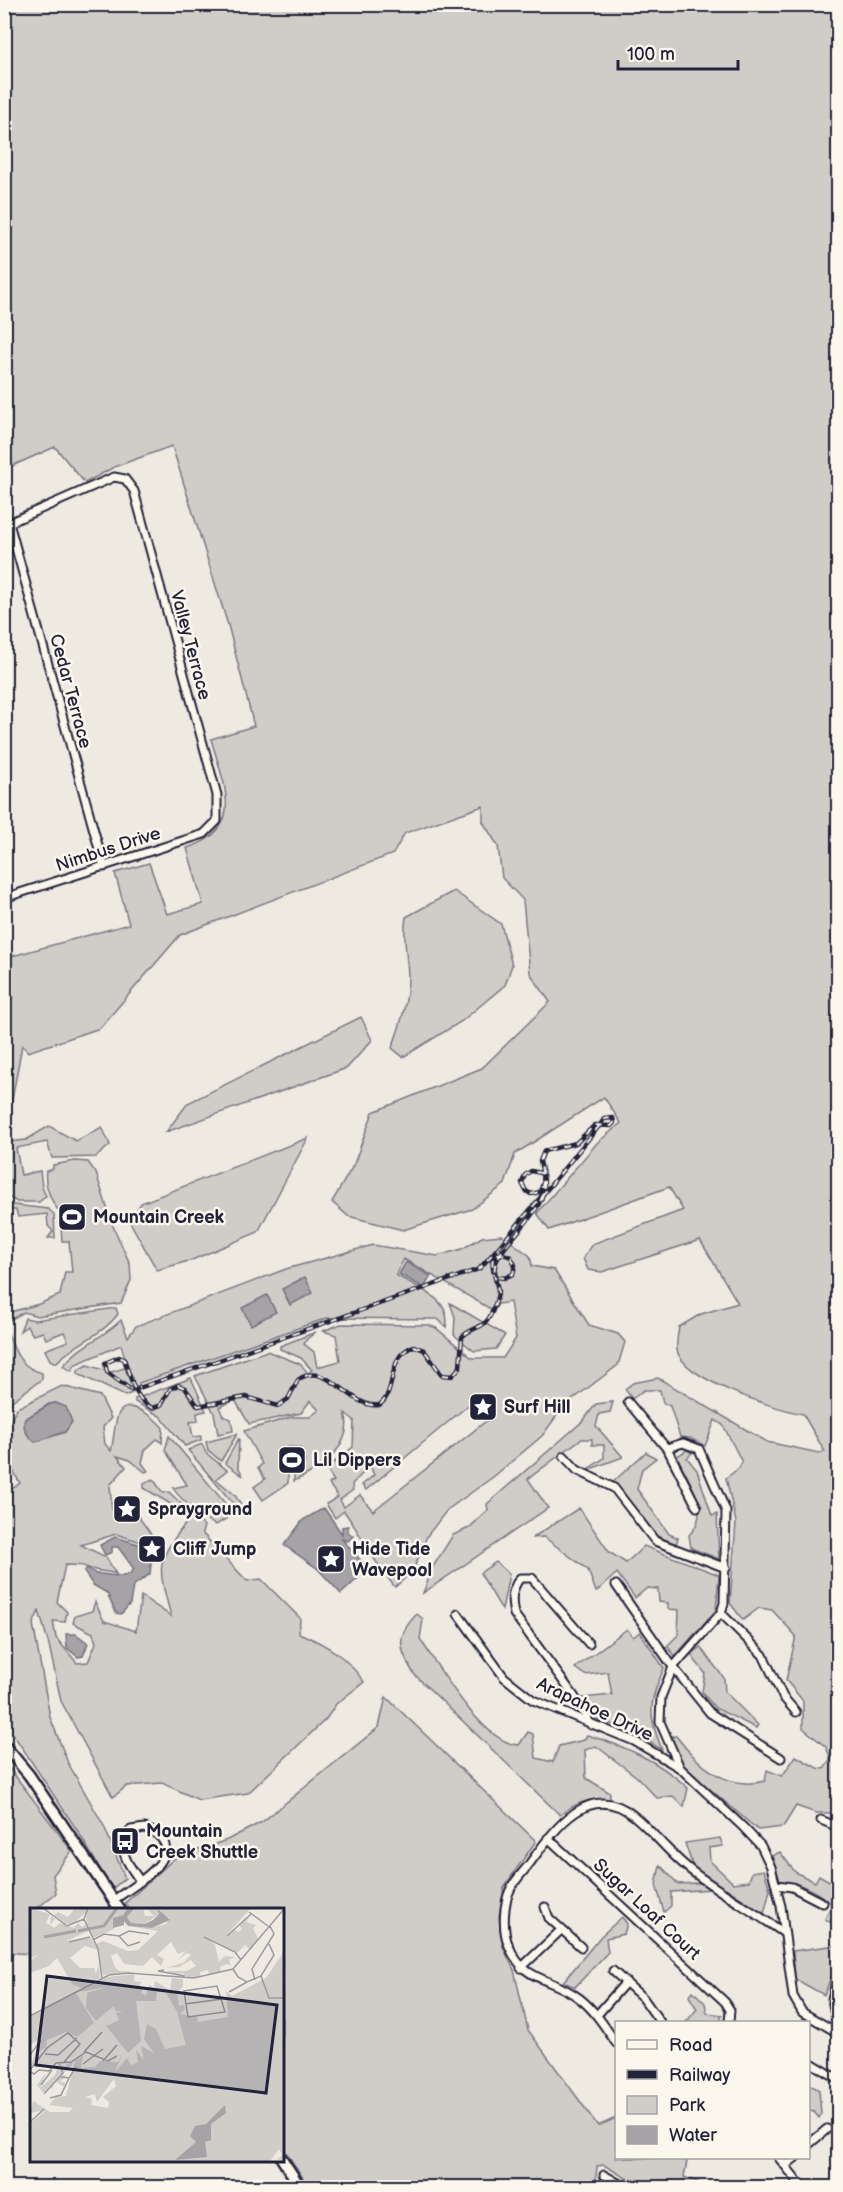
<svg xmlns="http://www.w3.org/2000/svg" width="843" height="2192" font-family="'Balsamiq Sans',sans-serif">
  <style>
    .green { fill: #d0cdc9; stroke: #797882; stroke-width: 1.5; fill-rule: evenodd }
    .water { fill: #a6a3a7; stroke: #716f7c; stroke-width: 1.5 }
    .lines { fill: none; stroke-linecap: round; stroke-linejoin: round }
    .street-casing { stroke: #22223b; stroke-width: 11 }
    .secondary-casing { stroke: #22223b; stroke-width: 14 }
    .street { stroke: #fbf7ec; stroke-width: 7 }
    .secondary { stroke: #fbf7ec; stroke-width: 9 }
    .rail-casing { stroke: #22223b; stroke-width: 4.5 }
    .rail { stroke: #fbf7ec; stroke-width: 2; stroke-dasharray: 7; stroke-linecap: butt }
    .labels { text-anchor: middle; stroke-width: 5; stroke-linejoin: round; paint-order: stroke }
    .street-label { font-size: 18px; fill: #22223b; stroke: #fbf7ec }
    .poi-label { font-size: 18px; font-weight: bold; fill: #22223b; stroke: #fbf7ec; text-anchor: start }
    .inset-river { fill: none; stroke: #a6a3a7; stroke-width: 3 }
    .inset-road { fill: none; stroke: #9c9a9f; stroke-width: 1.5 }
    .view { fill: #22223b; fill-opacity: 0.15; stroke: #22223b; stroke-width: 3 }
    .inset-edge { fill: none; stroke: #22223b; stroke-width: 3 }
  </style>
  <rect width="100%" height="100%" fill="#eeeae2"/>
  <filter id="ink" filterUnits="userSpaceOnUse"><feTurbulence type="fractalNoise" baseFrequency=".0167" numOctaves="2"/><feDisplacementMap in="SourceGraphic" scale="12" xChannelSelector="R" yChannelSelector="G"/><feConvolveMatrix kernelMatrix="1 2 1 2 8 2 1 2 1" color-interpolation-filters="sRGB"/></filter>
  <g filter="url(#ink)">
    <!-- green -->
    <g class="green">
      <path d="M5 5H838V1813H816L796 1806 783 1827 758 1830 682 1765 670 1736H676C698 1765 726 1791 765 1781L767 1770 782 1776 796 1756 817 1768 824 1769 831 1759 826 1747 803 1728V1701L786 1680 796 1636 772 1610 759 1608 743 1620 730 1603 736 1522 726 1478 739 1468 742 1462 723 1425 715 1420 705 1446 690 1438 680 1437 670 1406 663 1403 660 1390H644L632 1399 625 1389 633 1383 658 1378 767 1442 819 1453 825 1452 803 1414C776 1409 683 1380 677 1350 676 1343 678 1334 679 1327L701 1314 738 1303 700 1240 602 1272 588 1270 583 1258 592 1244 683 1210 669 1187 549 1230 537 1213 597 1143 621 1123 604 1097 515 1154 505 1184 472 1209 403 1230 348 1216 332 1202 354 1164 373 1112 482 1068 550 1002 530 973 523 900 502 878 498 846 483 822V806L405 833 393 854 180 935 100 1028 28 1052 22 1045 8 1122 9 1142 26 1140 49 1126 76 1141 102 1127 110 1145 96 1157 52 1158 47 1142 16 1148 21 1175 40 1171 42 1187 46 1196 39 1202H17L5 1195V958L129 924 115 873 149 863 167 914 203 904 187 848C247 830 224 785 211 739L254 726 228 625 172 446 114 467 85 483 55 447 5 469Z"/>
      <path d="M454 891 501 924 512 965 505 985 462 1021 403 1057 392 1048C400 1027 408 1002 408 979 408 957 402 939 406 917Z"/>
      <path d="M361 1017 372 1040 347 1068 166 1132 188 1103Z"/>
      <path d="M308 1138 258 1232 192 1260 157 1270 130 1222 141 1203Z"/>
      <path d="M75 1161 88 1162 96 1173 113 1226 130 1264 131 1280 121 1303 37 1316 24 1312 10 1320 7 1313 39 1304 60 1295 65 1272H72L69 1241H62L60 1212C51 1203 44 1184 46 1171L53 1169V1165Z"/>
      <path d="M5 1204 48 1209 54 1214 55 1238H48L53 1231 48 1226 47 1214 18 1217 16 1210H5Z"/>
      <path d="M502 1235 530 1256 532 1266 554 1270 589 1325 618 1334 625 1342 618 1365 563 1407 542 1436 493 1477 447 1510 427 1536 413 1571 395 1587C373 1562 363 1537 344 1511L335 1518 326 1504 338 1497 329 1484 334 1481 326 1469 353 1447 354 1420 345 1413C355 1445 320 1470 294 1481V1474L301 1470 305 1462 300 1448C288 1445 283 1447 276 1457L288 1473V1483L263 1500 254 1487 265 1479 258 1468 262 1464 244 1431 292 1417H310L319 1410 310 1401 301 1413 249 1424 235 1400 219 1407 223 1416 231 1419 233 1431 218 1434 214 1413 195 1376 267 1351 300 1364 308 1373 312 1370 301 1358 280 1349V1346L316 1332 307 1339 304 1344 314 1352 317 1367 340 1361 336 1335 323 1331 341 1324 429 1325 436 1328 472 1358H503L516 1338 510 1302 498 1304 494 1311 404 1259 396 1275C416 1287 453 1299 446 1327L438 1319 327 1318 139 1383 141 1389 125 1396 78 1374V1370L87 1365 111 1372 128 1367 121 1345 76 1364 71 1371 63 1366C78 1346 103 1338 121 1320L128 1337 136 1326 286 1269 373 1245 437 1256 462 1249 482 1237ZM477 1398 491 1417 373 1511 360 1495 344 1507 340 1500 353 1490 352 1484 370 1466 374 1475 362 1485 366 1490Z"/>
      <path d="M450 1303 505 1335 496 1349 474 1351 454 1335 455 1317Z"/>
      <path d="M116 1308 118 1314C102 1336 74 1343 56 1363L50 1360 45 1350 68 1341 64 1332 46 1339 43 1332 33 1335 27 1326 20 1331 25 1318 35 1320Z"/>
      <path d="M5 1325C13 1346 17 1367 42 1373V1379L12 1401 5 1421Z"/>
      <path d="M191 1378 206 1411 197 1413 198 1421 190 1422 193 1437 201 1436V1440L185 1446 160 1416 135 1402V1399Z"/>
      <path d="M62 1386 100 1396 111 1418 103 1427 105 1444 111 1451C114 1440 114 1423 119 1413 129 1397 156 1419 163 1428L162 1443 157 1439 145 1450 142 1463 148 1471 145 1472 130 1460 117 1456 126 1467 110 1485 112 1512 122 1520 137 1515 154 1538 151 1545 116 1534 81 1545 106 1557 116 1574C109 1571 101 1572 95 1570 81 1565 81 1565 65 1565L57 1602 67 1612 65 1622 53 1621 56 1638 77 1663 88 1662 96 1643 93 1633 73 1623 75 1616 92 1611 95 1602 104 1621 136 1631 141 1596 171 1616C158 1567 154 1563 187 1522L179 1509 144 1488V1483L153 1479 163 1493 169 1492 204 1526 202 1533 247 1581 261 1579 300 1618 299 1633C327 1645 346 1656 364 1682L336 1704 326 1719 248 1793 199 1800 162 1783 127 1786 113 1797 61 1701 49 1645 39 1611 33 1624 50 1717 68 1763 104 1826 125 1878 112 1889 77 1830 5 1722 4 1485 9 1491 20 1483C3 1457 1 1435 17 1408ZM56 1403 65 1432 35 1442 25 1419 49 1404Z"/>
      <path d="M613 1402 610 1412 599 1414 596 1426 623 1457 585 1471 604 1458V1445H592V1439H581L528 1479 548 1508 423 1593 434 1565 453 1535 469 1528 488 1510 487 1504 583 1421 596 1404Z"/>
      <path d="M237 1434 221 1461 208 1450 206 1442Z"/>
      <path d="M169 1436 234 1514 216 1525C207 1522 178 1497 173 1488L187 1485 165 1450Z"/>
      <path d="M239 1438 238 1466 243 1476 225 1463Z"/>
      <path d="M202 1444 206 1453 227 1470 216 1479 235 1495 244 1511 241 1513 188 1450Z"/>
      <path d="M687 1450 692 1453 687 1458 697 1470 712 1516 717 1514 719 1559 691 1548 689 1535C713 1511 689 1483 677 1456Z"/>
      <path d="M646 1452 656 1458 642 1469 637 1489 669 1534 678 1538 676 1544 657 1536 613 1482Z"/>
      <path d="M579 1508 609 1552 626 1563 644 1546 719 1575 716 1610 675 1656 667 1646 678 1635 679 1610 668 1609V1603L659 1602 658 1589 647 1588 635 1598 617 1573 596 1592 588 1570 544 1537 532 1538Z"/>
      <path d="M496 1562 509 1574 502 1610 480 1573Z"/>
      <path d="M417 1614 423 1619 420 1639C439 1667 483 1744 519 1745L528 1732 533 1734 536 1758 553 1762 559 1746 584 1740 587 1735C625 1746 659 1761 688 1788L684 1807 673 1796 657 1798 637 1777 596 1746 585 1750 586 1778 610 1793V1800C589 1798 576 1802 560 1815L414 1674C399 1649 395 1636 417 1614Z"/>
      <path d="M627 1629 633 1637 640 1632 664 1668C648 1705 648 1713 662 1750L634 1732 596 1719 582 1698 612 1695 608 1672 585 1675 575 1668Z"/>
      <path d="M700 1647 724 1678 725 1692 758 1725 756 1728 715 1708 702 1692 705 1673 691 1655Z"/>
      <path d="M386 1697 536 1841 504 1887 499 1917 503 1947 514 1970 528 2030 598 2126 616 2118V2158H672L687 2161 684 2177 711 2187H641L604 2165 597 2166 596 2179 599 2187H309L282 2146V1910H129L125 1903 175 1858 227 1840 262 1822 379 1727Z"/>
      <path d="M4 1761 72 1851 53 1875 56 1893 35 1910H32L31 1954 5 1952Z"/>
      <path d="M720 1838 723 1846 709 1848 710 1861 733 1883 749 1881 752 1872 764 1870 770 1890 764 1914 726 1888 671 1892V1906L664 1912 656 1885 660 1865 678 1884 715 1882 693 1867 685 1843Z"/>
      <path d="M780 1852 795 1872 815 1882 819 1875 838 1886V1959L824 1995 795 1979 793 1951 837 1945 835 1925 825 1919 832 1904C816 1891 802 1883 780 1881L772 1856Z"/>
      <path d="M622 1917 627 1924 624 1934 606 1938 608 1952 575 1987 563 1982 601 1936Z"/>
      <path d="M693 1991 705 2003 707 2013 722 2015 720 2022H686L697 2009 689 1996Z"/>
      <path d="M809 2084 819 2090 821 2114 819 2118 814 2112 809 2111Z"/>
    </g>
    <!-- water -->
    <g class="water">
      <path d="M406 1262 431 1276 424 1288 399 1274Z"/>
      <path d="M305 1277 313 1293 290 1305 282 1289Z"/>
      <path d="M267 1295 276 1312 251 1325 242 1308Z"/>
      <path d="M56 1403 66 1407 72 1422 65 1432 35 1442C28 1437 21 1427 25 1419L50 1404Z"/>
      <path d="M324 1508 342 1534V1527L348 1526V1532L353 1536 348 1541 342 1539 368 1569 341 1594 318 1569 284 1545 303 1520Z"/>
      <path d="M115 1537 148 1547 152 1554 150 1574 133 1586 130 1604 121 1614 116 1613 107 1593 93 1585 84 1572 87 1568 96 1574C109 1573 126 1582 134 1569L118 1547H112V1552L105 1555 100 1545Z"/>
      <path d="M66 1634H76L88 1643 83 1656 78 1657 67 1648Z"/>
    </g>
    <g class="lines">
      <!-- street casing -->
      <g class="street-casing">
        <g id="street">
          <path d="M9 523 104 867"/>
          <path d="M4 525 114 477 125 479 134 491 217 795V821L204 834 4 898"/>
          <path d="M628 1402 668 1450 697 1507"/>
          <path d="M667 1448 683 1443 699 1449 726 1511 724 1603 721 1613 673 1667 661 1697 660 1722 680 1768 743 1827 761 1846 771 1867 781 1906 793 1996 802 2012 838 2033"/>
          <path d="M564 1456 577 1470 614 1488 655 1541 726 1568"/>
          <path d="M616 1585 673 1667 710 1713 781 1758"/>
          <path d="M721 1613 763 1655 783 1697 796 1712"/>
          <path d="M458 1614 504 1677 533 1700 634 1741 680 1768"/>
          <path d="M589 1644 532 1578H520C511 1590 511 1600 514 1614L574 1696 591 1725"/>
          <path d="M821 1820 838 1827"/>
          <path d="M548 1838 725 2002 730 2010 729 2022"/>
          <path d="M777 1885 792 1887 823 1903"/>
          <path d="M114 1900C134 1885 198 1850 145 1828L131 1830 124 1836C120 1855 129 1865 140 1881"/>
          <path d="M545 1907 549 1918 581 1947"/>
          <path d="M521 1968 561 1930"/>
          <path d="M613 1971 643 1998 660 2022"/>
          <path d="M838 1972 832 1999 838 2030"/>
          <path d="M597 2015 626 1982"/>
          <path d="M616 2043C605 2027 595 2010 579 1998 550 1976 524 1983 509 1946 502 1931 503 1903 511 1888 516 1879 524 1871 530 1863 554 1830 589 1779 634 1816 655 1833 671 1856 693 1872 723 1894 754 1912 784 1933"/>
          <path d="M808 2061 838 2079"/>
          <path d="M808 2145 827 2129"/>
          <path d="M779 2158 803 2188"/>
          <path d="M786 2165 795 2158"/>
          <path d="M604 2175 627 2188"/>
        </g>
      </g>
      <!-- secondary casing -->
      <g class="secondary-casing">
        <g id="secondary">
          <path d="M4 1745 29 1775 120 1910"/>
          <path d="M282 2159 301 2188"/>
        </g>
      </g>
      <!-- street -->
      <use href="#street" class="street"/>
      <!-- secondary -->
      <use href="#secondary" class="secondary"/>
      <!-- rail casing -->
      <g class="rail-casing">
        <path id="rail" d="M131 1390 107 1372 105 1363 119 1357 124 1359C130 1375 135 1402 153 1408L161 1405 170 1389 178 1385 185 1388 198 1406 246 1397 278 1406 288 1399 298 1380C327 1358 351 1410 379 1405 398 1393 385 1356 414 1346L424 1350 442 1375 452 1376 460 1367 462 1337C470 1328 484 1328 489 1318 493 1311 498 1298 498 1291 498 1283 479 1242 511 1257L515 1265 513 1274 504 1278 497 1277C480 1252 561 1210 541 1173L531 1171 525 1175 522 1183 526 1191 531 1194 540 1192 544 1180 540 1161 544 1151 576 1143 595 1125 611 1126 614 1123 613 1118 604 1119 600 1125C560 1173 521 1223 479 1269L139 1388"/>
      </g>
      <!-- rail -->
      <use href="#rail" class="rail"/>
    </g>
  </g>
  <!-- icons -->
  <defs>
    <g id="stadium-square" transform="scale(1.5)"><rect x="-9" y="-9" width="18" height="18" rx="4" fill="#22223b" stroke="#fbf7ec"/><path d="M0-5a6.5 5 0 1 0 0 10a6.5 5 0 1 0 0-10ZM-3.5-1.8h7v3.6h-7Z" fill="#fff"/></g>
    <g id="sight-square" transform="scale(1.5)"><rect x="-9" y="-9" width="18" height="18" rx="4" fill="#22223b" stroke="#fbf7ec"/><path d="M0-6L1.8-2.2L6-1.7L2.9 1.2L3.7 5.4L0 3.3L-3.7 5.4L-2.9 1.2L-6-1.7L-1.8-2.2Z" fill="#fff"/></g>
    <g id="bus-square" transform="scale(1.5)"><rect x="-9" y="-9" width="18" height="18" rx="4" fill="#22223b" stroke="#fbf7ec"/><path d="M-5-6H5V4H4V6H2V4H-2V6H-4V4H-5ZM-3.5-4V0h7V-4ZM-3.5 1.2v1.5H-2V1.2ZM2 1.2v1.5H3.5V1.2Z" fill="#fff"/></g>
  </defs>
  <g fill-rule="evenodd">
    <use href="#stadium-square" x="72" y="1217"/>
    <use href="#sight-square" x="483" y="1407"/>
    <use href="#stadium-square" x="292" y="1460"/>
    <use href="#sight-square" x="127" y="1509"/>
    <use href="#sight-square" x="152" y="1549"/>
    <use href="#sight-square" x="331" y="1559"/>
    <use href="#bus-square" x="125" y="1841"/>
  </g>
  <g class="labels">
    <!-- street labels -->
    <g class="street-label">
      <text transform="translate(191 645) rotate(75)" y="6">Valley Terrace</text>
      <text transform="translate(71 691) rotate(75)" y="6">Cedar Terrace</text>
      <text transform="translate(108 849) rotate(-18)" y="6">Nimbus Drive</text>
      <text transform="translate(595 1709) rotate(25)" y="6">Arapahoe Drive</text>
      <text transform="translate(647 1909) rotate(43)" y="6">Sugar Loaf Court</text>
    </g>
    <!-- poi labels -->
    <g class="poi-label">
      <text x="93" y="1223">Mountain Creek</text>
      <text x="504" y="1413">Surf Hill</text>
      <text x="313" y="1466">Lil Dippers</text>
      <text x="148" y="1515">Sprayground</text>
      <text x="173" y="1555">Cliff Jump</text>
      <text x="352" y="1555">Hide Tide<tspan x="352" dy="21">Wavepool</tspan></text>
      <text x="146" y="1837">Mountain<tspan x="146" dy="21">Creek Shuttle</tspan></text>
    </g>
  </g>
  <!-- overview -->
  <g transform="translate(30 1908)">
    <rect width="254" height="254" fill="#eeeae2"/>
    <path d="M0 0 20 6 16 15 20 17 21 8 25 11 20 17 24 20 30 15 44 20 48 15 52 19 57 16 55 5 43 16H35L24 7 28 4 38 9 45 0H98L93 7 83 10 84 21 63 30 59 23 36 33 61 30 68 42 55 38 40 50 50 60H64L66 66 69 56 70 70 52 80 42 76 27 50 19 58 0 65V53L10 45 0 51ZM105 0H113L115 8H124L116 0H127L129 6 115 16 101 15 97 9ZM130 0H221L195 29 204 21 208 24 212 21 209 17 220 8 216 14 226 17 223 20 228 31 221 42 215 37 207 45 175 28 185 37 189 54 195 48 205 49 199 52 201 58 197 56 190 59 191 64 179 67 178 62 170 64 171 69H157L153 65 146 66 136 63H156L166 58 161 52 149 59 136 60 153 55 161 47 157 45 148 52 156 43 148 46 141 34 127 47 134 51 131 58 122 49 113 58 94 56 87 45 81 48 85 59 89 63 105 64 73 67 66 36 73 33 98 43 108 42 128 23 98 18 122 20 136 16 140 10 133 9ZM253 45V253L247 252 252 247 249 241 240 253H0V216L15 202 0 205 3 193 20 204H39L43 200 19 197 26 189 36 188 45 153 53 147 51 160 65 159 70 153 88 154 93 144 85 164 97 150 101 157 108 154 106 142 114 152 111 138 124 145 114 131 117 116 126 121 135 141 156 137 147 104 136 85 127 83 126 93H106L111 133 98 145 76 118 89 112 86 105 93 103H85L84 98 66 113 56 100 57 85 77 79 48 84 77 69 104 66V73L111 74 109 80H113L111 85 116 88 119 77 124 80 125 73 140 82 142 70 153 71V79L147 84 149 98 154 97 155 101 150 106 167 109 168 114 198 109 196 83 202 88 236 70ZM84 171 86 178 73 189 79 194 78 200 61 197 62 191 55 189 65 186 67 194ZM46 85 64 115 47 129 36 124 17 132 16 139 7 145 9 150 0 160 10 131 0 137V109ZM40 154 43 155 38 162 28 168 37 167 30 174H35L34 179 24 172 23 179 13 185 7 177 16 165 10 180 25 167 29 155 34 159Z" fill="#d0cdc9" fill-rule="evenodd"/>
    <path d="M98 0H105L97 9 101 15 115 16 123 12 129 6 127 0 140 12 122 20 98 18 94 13V17L83 20V10L93 7ZM195 197 196 205 181 216V232L175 234 177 249 145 252 166 234 160 228 165 218 176 216Z" fill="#a6a3a7"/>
    <path class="inset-river" d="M48 23 74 18 87 0M14 29 46 23"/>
    <path class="inset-road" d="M13 0 37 18 54 11M58 0 54 11 68 41 72 70M219 4 238 18M197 28 221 6M174 29 205 44 211 52M63 32 74 26 89 28M39 34 60 29M110 34 98 38 89 28 99 23 119 26M203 61 208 69 217 74 231 68 244 47 239 36M134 62 128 63 155 68M231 68 239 90H254M225 72 222 61 244 26 240 18M187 78 195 104 158 109 154 83ZM199 84 217 74M155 96 192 91M0 108 79 67 98 65 164 70 203 61 254 1M54 144 72 124M15 146 28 147 47 130M0 147 11 132M73 153 87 137M53 156 73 141M0 162 17 140 38 125 50 136 34 154M0 163 4 166 9 162 19 163 26 155 41 154 56 144 78 153 87 148M31 169 39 170 46 159M11 177 22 162M14 186 33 165 31 160 23 159M20 190 31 187 39 170M0 214 14 201"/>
    <path class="view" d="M17 68 247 97 236 185 6 157Z"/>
    <rect width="254" height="254" class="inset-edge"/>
  </g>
  <!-- margin -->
  <rect width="843" height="2192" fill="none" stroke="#fbf7ec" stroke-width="24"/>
  <rect x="12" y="12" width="819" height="2168" fill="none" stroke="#22223b" stroke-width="2" filter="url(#ink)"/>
  <!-- legend -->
  <rect x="615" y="2021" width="195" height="138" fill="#fbf7ec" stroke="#a4a2a5" stroke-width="1.5"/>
  <rect x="627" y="2040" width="30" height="9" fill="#fbf7ec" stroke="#a4a2a5" stroke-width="1.5"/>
  <text x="669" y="2051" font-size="18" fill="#22223b">Road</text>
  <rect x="627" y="2070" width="30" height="9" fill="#22223b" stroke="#a4a2a5" stroke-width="1.5"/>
  <text x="669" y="2081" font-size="18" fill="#22223b">Railway</text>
  <rect x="627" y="2096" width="30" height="18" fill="#d0cdc9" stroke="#a4a2a5" stroke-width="1.5"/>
  <text x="669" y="2111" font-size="18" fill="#22223b">Park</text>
  <rect x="627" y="2126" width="30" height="18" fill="#a6a3a7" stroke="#a4a2a5" stroke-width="1.5"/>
  <text x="669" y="2141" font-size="18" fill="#22223b">Water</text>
  <!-- scale -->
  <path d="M618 60v9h120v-9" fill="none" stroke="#22223b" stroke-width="3"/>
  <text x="627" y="60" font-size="18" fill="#22223b" stroke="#fbf7ec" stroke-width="4.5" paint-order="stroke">100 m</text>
</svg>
